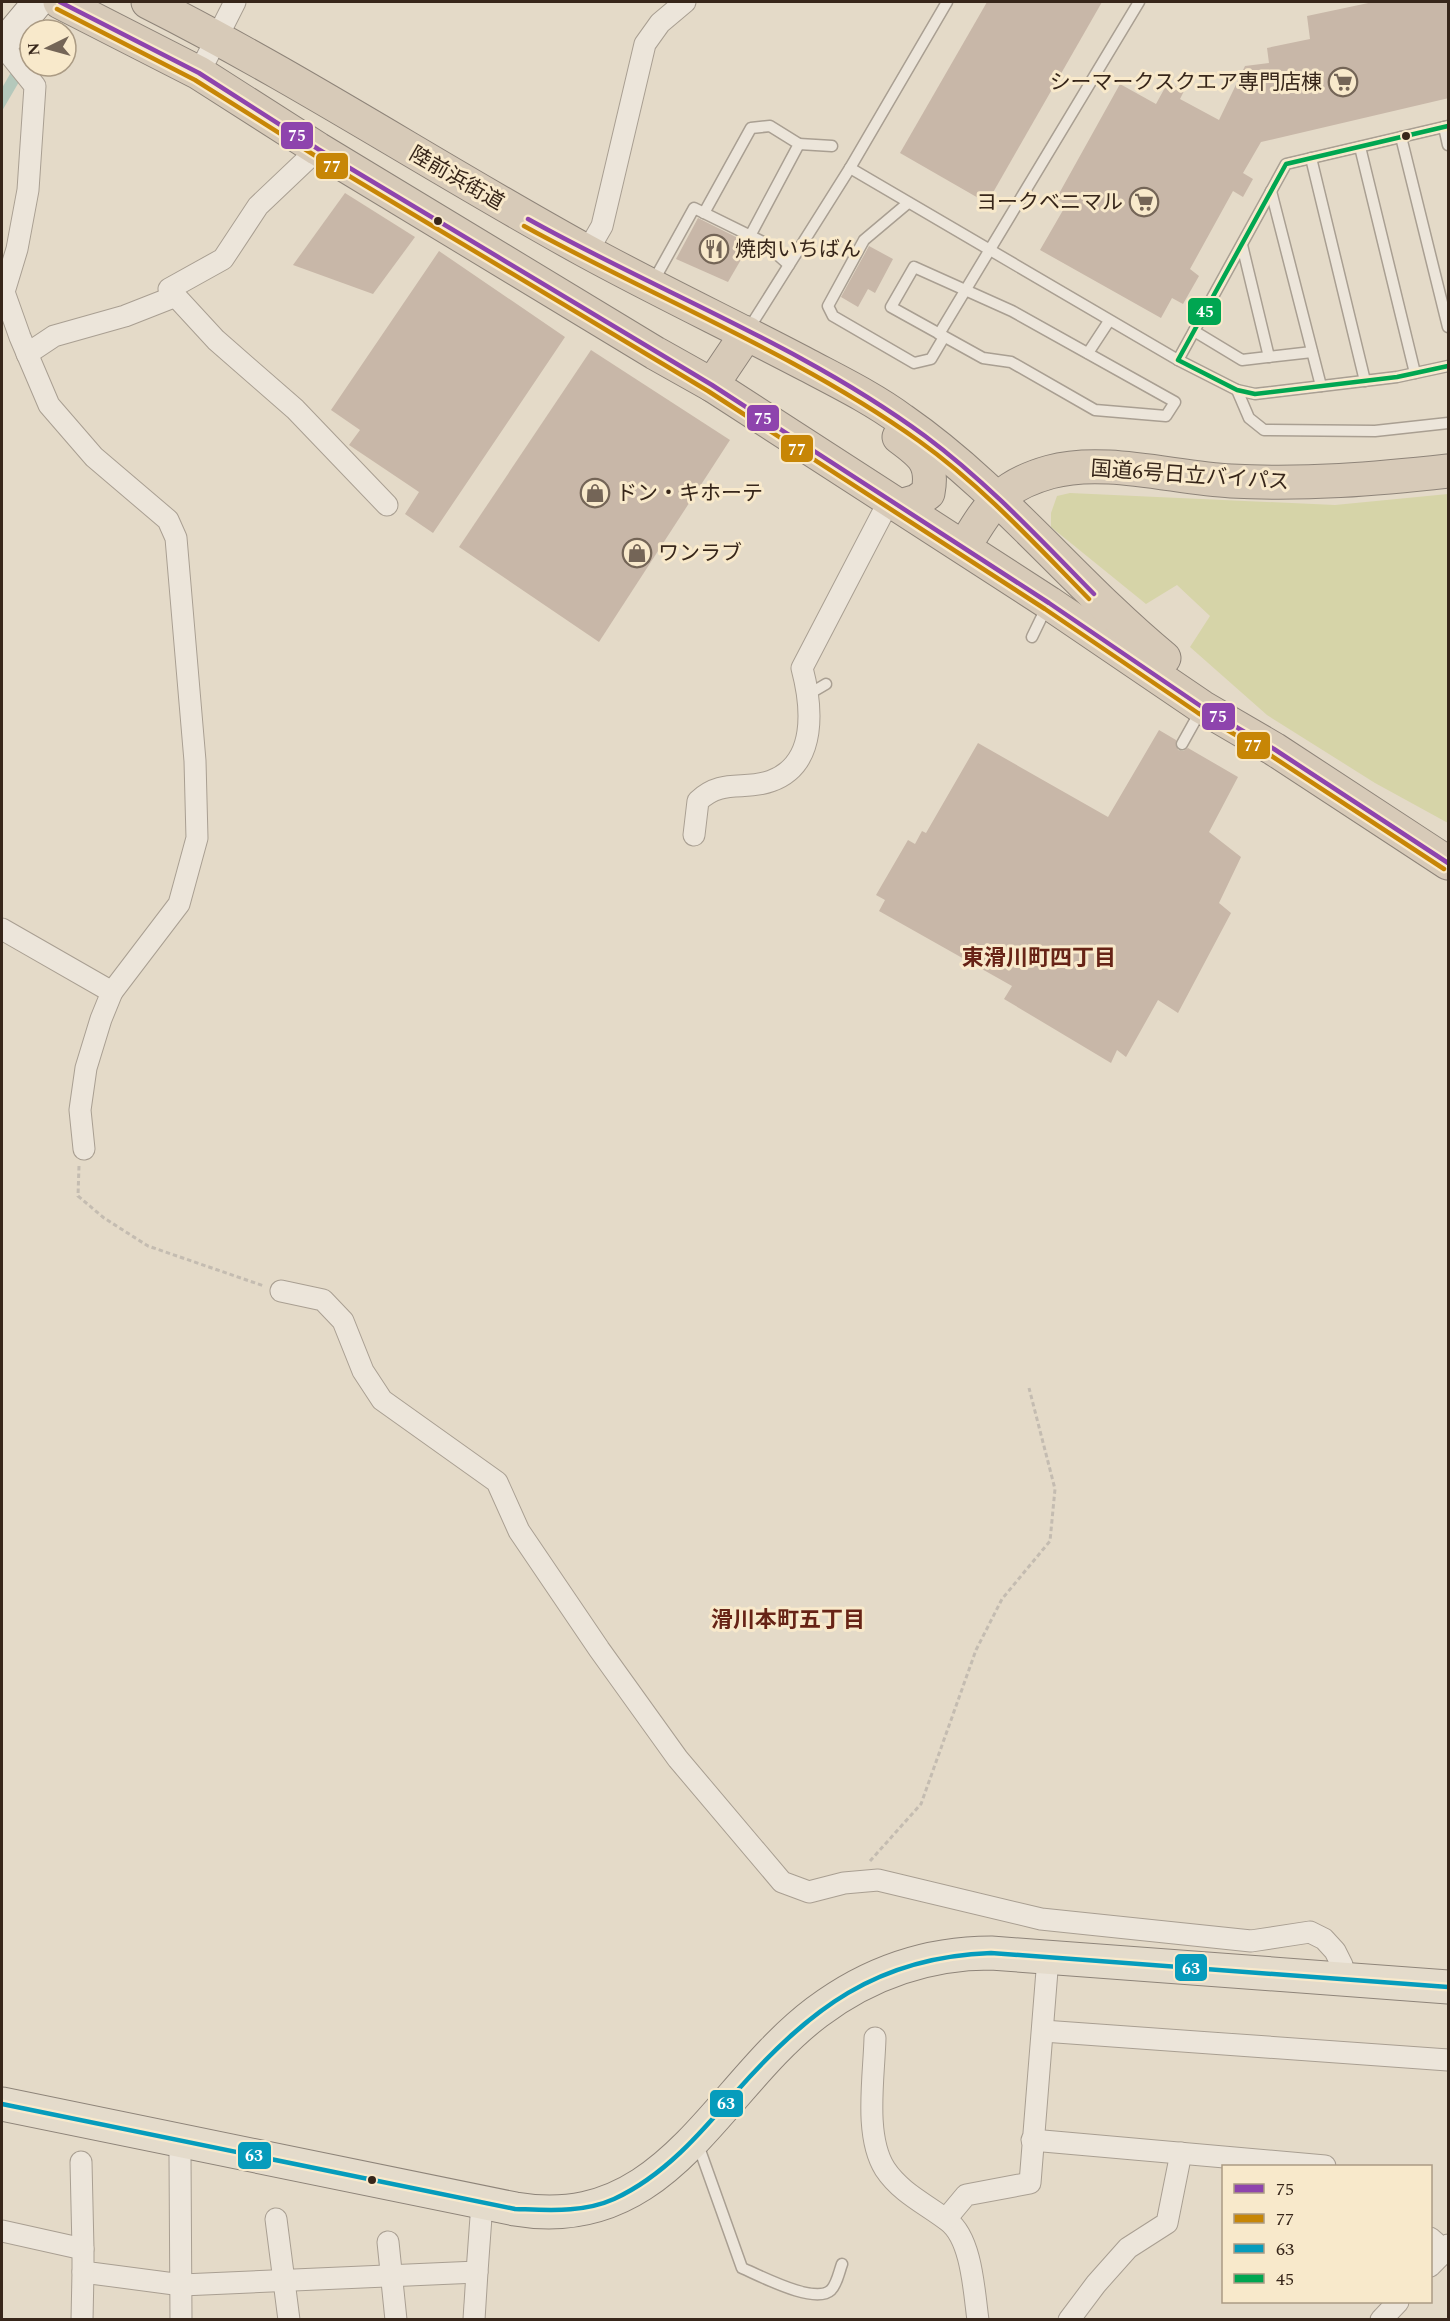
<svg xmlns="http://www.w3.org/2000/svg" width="1450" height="2321" font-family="Spectral,'Noto Sans JP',serif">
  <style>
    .green { fill: #d6d4a8 }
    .water { fill: #b4c8bb }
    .building { fill: #c8b7a8 }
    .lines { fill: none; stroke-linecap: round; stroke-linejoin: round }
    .lane-casing { stroke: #a99f92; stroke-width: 13 }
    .street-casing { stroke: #a99f92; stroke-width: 23 }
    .secondary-casing { stroke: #988e82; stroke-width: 32 }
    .primary-casing { stroke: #8e8479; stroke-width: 35 }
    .highway-casing { stroke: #8e8479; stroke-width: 35 }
    .path { stroke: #c4bcb1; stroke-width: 3; stroke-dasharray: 4.5 3; stroke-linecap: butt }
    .lane { stroke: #ece5da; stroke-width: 10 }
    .street { stroke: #ece5da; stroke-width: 21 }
    .secondary { stroke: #ece5da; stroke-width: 30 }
    .primary { stroke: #e4dbcb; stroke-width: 33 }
    .highway { stroke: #d7cab8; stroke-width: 33 }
    .bus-1-casing { stroke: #f8e9cb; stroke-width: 9 }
    .bus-2-casing { stroke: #f8e9cb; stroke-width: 9 }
    .bus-3-casing { stroke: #f8e9cb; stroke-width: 9 }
    .bus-4-casing { stroke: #f8e9cb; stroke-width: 9 }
    .bus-1 { stroke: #8e44ad; stroke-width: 4.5 }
    .bus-2 { stroke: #c78606; stroke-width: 4.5 }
    .bus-3 { stroke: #069cbc; stroke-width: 4.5 }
    .bus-4 { stroke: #00a651; stroke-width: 4.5 }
    .bus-dot { fill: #37261a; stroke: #f8e9cb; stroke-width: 2 }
    .labels { text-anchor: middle; stroke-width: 6; stroke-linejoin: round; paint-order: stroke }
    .poi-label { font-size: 21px; fill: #37261a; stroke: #f8e9cb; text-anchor: start }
    .street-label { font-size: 21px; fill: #37261a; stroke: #f8e9cb }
    .neighbourhood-label { font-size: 22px; font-weight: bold; fill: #672316; stroke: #f8e9cb }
    .line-badge { stroke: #f8e9cb; stroke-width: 2 }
    .badge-label { font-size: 16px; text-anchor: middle; font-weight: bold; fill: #fff }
  </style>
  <rect width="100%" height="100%" fill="#e4dac8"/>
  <!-- green -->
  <path class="green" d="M1070 493 1335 505 1448 494V823L1375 783 1267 715 1190 647 1210 616 1177 585 1146 604 1051 527V513L1057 496Z"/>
  <!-- water -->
  <path class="water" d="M30 39V63L2 111V88Z"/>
  <!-- building -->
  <g class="building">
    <path d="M987 2H1102L987 203 900 153Z"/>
    <path d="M1373 2H1449V98L1261 142 1243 173 1253 179 1243 197 1233 191 1190 269 1199 276 1183 304 1172 298 1161 318 1040 250 1066 205 1056 199 1120 84 1156 104 1168 82 1184 91 1180 99 1219 120 1245 66 1269 63 1267 48 1310 39 1307 16Z"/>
    <path d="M345 193 415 237 373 294 293 265Z"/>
    <path d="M698 218 750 244 728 282 676 259Z"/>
    <path d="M869 246 893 259 875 293 868 289 858 307 841 297Z"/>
    <path d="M439 251 565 337 433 533 405 514 419 492 349 445 360 430 331 410Z"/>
    <path d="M591 350 730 440 599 642 459 547Z"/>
    <path d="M1159 730 1176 740 1178 750 1183 751 1188 748 1238 777 1209 832 1241 857 1219 903 1231 913 1178 1013 1158 1000 1126 1057 1117 1050 1111 1063 1004 999 1012 986 879 911 885 900 876 895 908 840 915 844 922 831 926 833 978 743 1108 817Z"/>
  </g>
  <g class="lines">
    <!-- lane casing -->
    <g class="lane-casing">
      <g id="lane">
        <path d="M1444 127 1448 145"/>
        <path d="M1401 137 1448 327"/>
        <path d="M799 144 832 146"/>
        <path d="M1360 147 1415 373"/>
        <path d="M1311 158 1365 381"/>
        <path d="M850 168 1178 360 1237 390 1255 394 1397 377 1448 366"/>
        <path d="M1271 191 1321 386"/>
        <path d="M908 203 864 240 828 306 833 316 914 363 931 359 944 337"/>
        <path d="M704 213 751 128 770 126 799 144 750 236"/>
        <path d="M1242 245 1269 357"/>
        <path d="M914 267 1012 311 1175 402 1166 416 1095 410 1011 362 983 358 891 307Z"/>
        <path d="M653 282 694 208 763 242 789 265"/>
        <path d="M748 330 850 168 947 2"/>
        <path d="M1194 331 1242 360 1312 352"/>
        <path d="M939 334 1139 2"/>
        <path d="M1088 353 1109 321"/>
        <path d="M1178 360 1286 164 1448 126"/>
        <path d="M1237 390 1249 418 1264 430 1375 431 1448 423"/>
        <path d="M1032 637 1047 606"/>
        <path d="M809 694 826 684"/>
        <path d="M1182 744 1201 710"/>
        <path d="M693 2145 701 2153 742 2268C761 2276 815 2305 831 2290 837 2284 839 2272 842 2264"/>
      </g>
    </g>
    <!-- street casing -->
    <g class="street-casing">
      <g id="street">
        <path d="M2 45 35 86 28 190 17 249 4 292 20 337 49 405 94 457 168 520 176 538 195 761 197 838 179 904 112 992 101 1019 86 1068 80 1110 84 1149"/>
        <path d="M199 73 235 2"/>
        <path d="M318 149 258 206 223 259 169 289 216 340 295 409 387 505"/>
        <path d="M587 252 602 226 645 44 660 23 685 2"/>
        <path d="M27 354 54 336 125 316 176 296"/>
        <path d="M694 835 698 801C722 778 744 791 771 781 818 764 812 706 802 668L890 499"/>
        <path d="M2 929 112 992"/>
        <path d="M281 1291 323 1300 343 1321 363 1371 382 1400 497 1482 519 1531 599 1649 678 1759 782 1882 809 1892 844 1883 878 1880 1041 1919 1251 1941 1310 1932 1324 1939 1335 1951 1342 1965 1343 1979"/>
        <path d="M1043 2031 1448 2060"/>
        <path d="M875 2038C874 2077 864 2136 885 2169 901 2193 926 2204 948 2221 972 2239 974 2292 978 2320"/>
        <path d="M1032 2140 1325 2166"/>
        <path d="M81 2162 83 2249"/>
        <path d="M276 2219 289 2320"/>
        <path d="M946 2219 966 2195 1030 2183 1048 1958"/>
        <path d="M2 2231 83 2249V2272L182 2285 477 2272 482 2203"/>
        <path d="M1430 2238 1445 2251 1448 2245"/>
        <path d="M388 2242 396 2320"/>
        <path d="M1430 2266 1445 2251"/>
        <path d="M82 2320 83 2272"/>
        <path d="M181 2320 180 2155 183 2143"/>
        <path d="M474 2320 477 2272"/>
        <path d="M1069 2320 1096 2284 1128 2248 1167 2223 1181 2153"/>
        <path d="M1381 2320 1398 2302"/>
      </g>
    </g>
    <!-- secondary casing -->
    <g class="secondary-casing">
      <path id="secondary" d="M2 45 38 2"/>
    </g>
    <!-- primary casing -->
    <g class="primary-casing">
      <path id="primary" d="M2 2104 515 2209C667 2235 715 2089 817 2012 869 1973 926 1953 991 1953L1448 1987"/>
    </g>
    <!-- highway casing -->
    <g class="highway-casing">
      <g id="highway">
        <path d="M60 2 199 73 318 149 655 353 712 385 1049 603 1202 707 1274 749 1448 863"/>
        <path d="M148 2C297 77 437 169 584 250 657 290 733 326 807 365 839 382 872 398 902 420 1000 488 1073 583 1164 658"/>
        <path d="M712 385 747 333"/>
        <path d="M899 437C922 454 934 462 928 493L917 501 900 506"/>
        <path d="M964 547C989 506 1000 486 1050 472 1104 457 1174 478 1231 481 1304 485 1376 479 1448 471"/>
      </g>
    </g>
    <!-- path -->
    <g class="path">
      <path d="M79 1166 78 1196 104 1218 148 1246 264 1286"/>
      <path d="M870 1861 921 1804 976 1650 1002 1599 1050 1541 1055 1489 1029 1388"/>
    </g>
    <!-- lane -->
    <use href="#lane" class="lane"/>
    <!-- street -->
    <use href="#street" class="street"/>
    <!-- secondary -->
    <use href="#secondary" class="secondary"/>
    <!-- primary -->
    <use href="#primary" class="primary"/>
    <!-- highway -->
    <use href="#highway" class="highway"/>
    <!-- bus-1 casing -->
    <g class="bus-1-casing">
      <g id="bus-1">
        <path d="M60 2 199 73 318 149 712 385 1049 603 1202 707 1274 749 1448 863"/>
        <path d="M528 219C659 292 804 347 925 436 987 482 1040 539 1094 594"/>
      </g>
    </g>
    <!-- bus-2 casing -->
    <g class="bus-2-casing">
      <g id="bus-2">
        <path d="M57 9 195 80 314 155 708 391 1045 609 1198 713 1270 755 1444 869"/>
        <path d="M524 226C655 298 797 354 919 441 982 486 1035 544 1089 599"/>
      </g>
    </g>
    <!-- bus-3 casing -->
    <g class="bus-3-casing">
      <path id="bus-3" d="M2 2104 515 2209C548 2210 583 2213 614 2199 664 2176 701 2133 736 2092 809 2009 877 1957 991 1953L1448 1987"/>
    </g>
    <!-- bus-4 casing -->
    <g class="bus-4-casing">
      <path id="bus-4" d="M1448 126 1286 164 1178 360 1237 390 1255 394 1397 377 1448 366"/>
    </g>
    <!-- bus-1 -->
    <use href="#bus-1" class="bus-1"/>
    <!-- bus-2 -->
    <use href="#bus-2" class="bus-2"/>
    <!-- bus-3 -->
    <use href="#bus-3" class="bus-3"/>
    <!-- bus-4 -->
    <use href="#bus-4" class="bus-4"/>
  </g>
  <!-- icons -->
  <defs>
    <g id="supermarket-ring" transform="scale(1.5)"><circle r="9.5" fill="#f8e9cb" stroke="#746557" stroke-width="1.5"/><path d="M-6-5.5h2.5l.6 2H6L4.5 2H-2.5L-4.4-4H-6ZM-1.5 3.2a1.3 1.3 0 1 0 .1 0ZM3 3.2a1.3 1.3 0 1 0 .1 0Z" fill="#746557"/></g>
    <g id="restaurant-ring" transform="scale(1.5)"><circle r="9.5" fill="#f8e9cb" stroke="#746557" stroke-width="1.5"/><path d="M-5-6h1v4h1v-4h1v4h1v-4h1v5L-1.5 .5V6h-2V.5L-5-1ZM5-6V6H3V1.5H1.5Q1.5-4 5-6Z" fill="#746557"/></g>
    <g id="shop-ring" transform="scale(1.5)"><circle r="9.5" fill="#f8e9cb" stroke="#746557" stroke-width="1.5"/><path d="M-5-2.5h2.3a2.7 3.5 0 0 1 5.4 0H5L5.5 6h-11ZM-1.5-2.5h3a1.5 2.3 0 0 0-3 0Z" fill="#746557"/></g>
  </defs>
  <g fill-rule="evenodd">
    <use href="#supermarket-ring" x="1343" y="82"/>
    <use href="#supermarket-ring" x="1144" y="202"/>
    <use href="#restaurant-ring" x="714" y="249"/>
    <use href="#shop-ring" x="595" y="493"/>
    <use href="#shop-ring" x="637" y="553"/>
  </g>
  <!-- markers -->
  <g class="bus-dot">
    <circle cx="1406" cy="136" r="5"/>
    <circle cx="438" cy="221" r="5"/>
    <circle cx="372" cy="2180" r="5"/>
  </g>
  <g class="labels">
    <!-- poi labels -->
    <g class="poi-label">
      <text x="1322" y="89" text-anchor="end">シーマークスクエア専門店棟</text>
      <text x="1123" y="209" text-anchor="end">ヨークベニマル</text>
      <text x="735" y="256">焼肉いちばん</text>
      <text x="616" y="500">ドン・キホーテ</text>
      <text x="658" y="560">ワンラブ</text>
    </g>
    <!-- street labels -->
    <g class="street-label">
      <text transform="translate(457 178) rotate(30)" y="7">陸前浜街道</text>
      <text transform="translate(1190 475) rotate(4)" y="7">国道6号日立バイパス</text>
    </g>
    <!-- neighbourhood labels -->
    <g class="neighbourhood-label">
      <text x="1039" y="965">東滑川町四丁目</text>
      <text x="788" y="1627">滑川本町五丁目</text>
    </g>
  </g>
  <g class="line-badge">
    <rect x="280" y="121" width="34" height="29" rx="6" fill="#8e44ad"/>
    <rect x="315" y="152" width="34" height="28" rx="6" fill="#c78606"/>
    <rect x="1187" y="297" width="35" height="29" rx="6" fill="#00a651"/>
    <rect x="746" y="404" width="34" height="28" rx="6" fill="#8e44ad"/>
    <rect x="780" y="434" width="34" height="29" rx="6" fill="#c78606"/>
    <rect x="1201" y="702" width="35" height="29" rx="6" fill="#8e44ad"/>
    <rect x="1236" y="731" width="35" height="29" rx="6" fill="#c78606"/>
    <rect x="1174" y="1953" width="34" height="29" rx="6" fill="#069cbc"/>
    <rect x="709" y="2089" width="35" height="29" rx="6" fill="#069cbc"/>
    <rect x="237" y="2141" width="35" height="29" rx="6" fill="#069cbc"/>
  </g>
  <g class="badge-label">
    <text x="297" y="141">75</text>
    <text x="332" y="172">77</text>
    <text x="1205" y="317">45</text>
    <text x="763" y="424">75</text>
    <text x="797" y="455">77</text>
    <text x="1218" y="722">75</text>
    <text x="1253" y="751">77</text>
    <text x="1191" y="1974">63</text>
    <text x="726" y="2109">63</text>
    <text x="254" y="2161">63</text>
  </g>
  <!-- border -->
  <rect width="1450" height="2321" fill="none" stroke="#37261a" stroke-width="6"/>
  <!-- legend -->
  <rect x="1222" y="2165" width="210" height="138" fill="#f8e9cb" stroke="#ab9b84" stroke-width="1.5"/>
  <rect x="1234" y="2184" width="30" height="9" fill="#8e44ad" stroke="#ab9b84" stroke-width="1.5"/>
  <text x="1276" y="2195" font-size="18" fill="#37261a">75</text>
  <rect x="1234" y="2214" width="30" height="9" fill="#c78606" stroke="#ab9b84" stroke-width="1.5"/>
  <text x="1276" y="2225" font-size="18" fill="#37261a">77</text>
  <rect x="1234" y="2244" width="30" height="9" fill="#069cbc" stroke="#ab9b84" stroke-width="1.5"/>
  <text x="1276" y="2255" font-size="18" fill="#37261a">63</text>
  <rect x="1234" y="2274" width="30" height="9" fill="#00a651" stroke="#ab9b84" stroke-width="1.5"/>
  <text x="1276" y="2285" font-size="18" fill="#37261a">45</text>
  <!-- north arrow -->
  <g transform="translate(48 48) rotate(265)"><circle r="28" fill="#f8e9cb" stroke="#ab9b84" stroke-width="1.5"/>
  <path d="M0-4.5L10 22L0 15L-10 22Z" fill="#746557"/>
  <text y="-9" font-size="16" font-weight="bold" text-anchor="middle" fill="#37261a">N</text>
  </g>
</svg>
